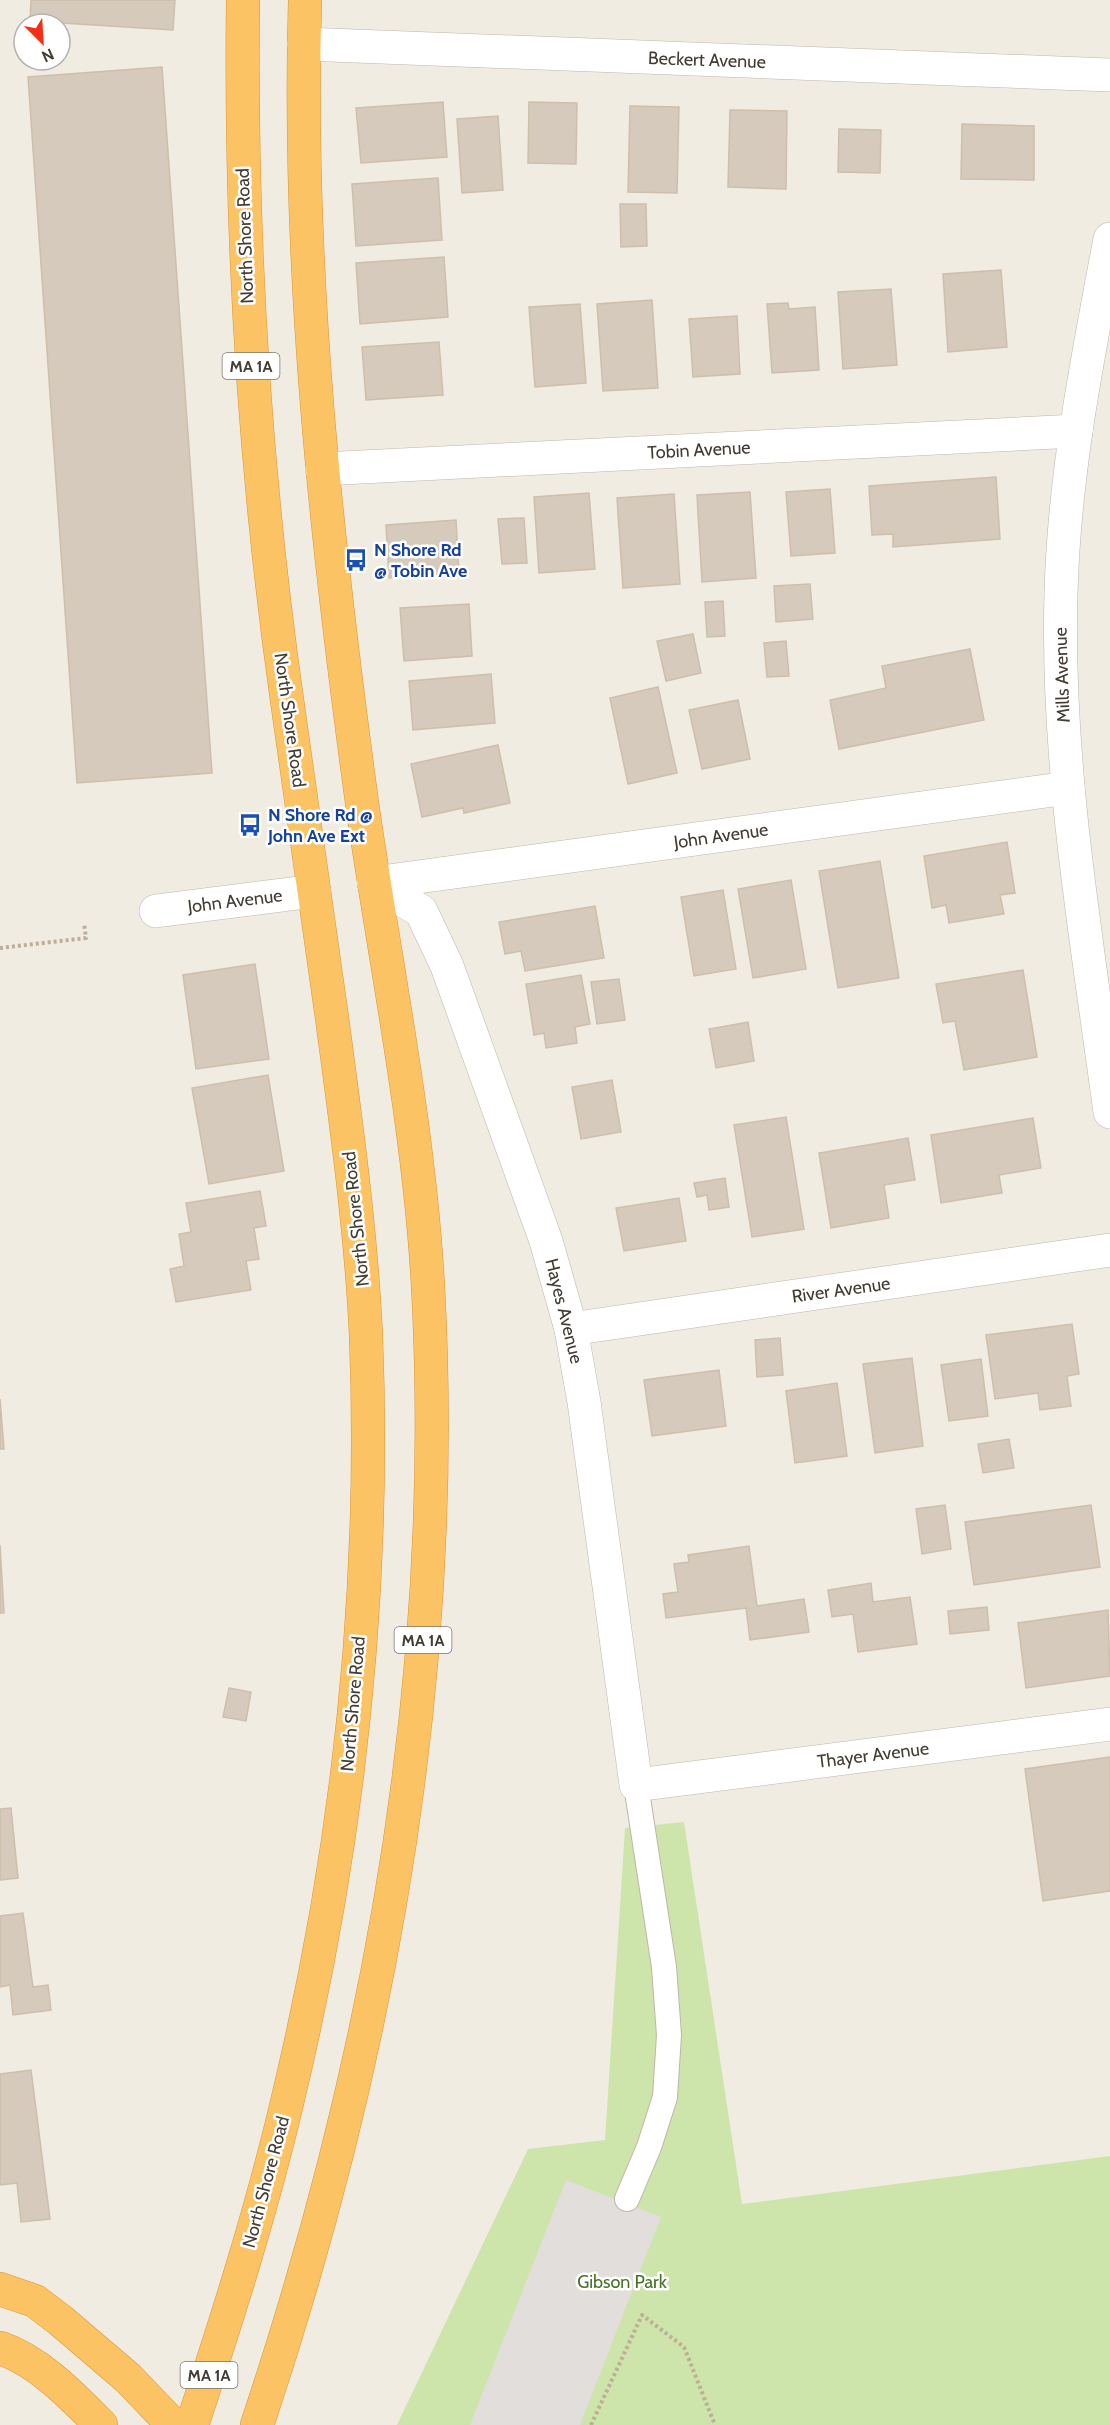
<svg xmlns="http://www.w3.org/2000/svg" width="1110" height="2425" font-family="Cabin,sans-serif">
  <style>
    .green { fill: #cde5ab }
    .parking { fill: #e1dedb }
    .building { fill: #d5cabb; stroke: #cdbfac; stroke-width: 1.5 }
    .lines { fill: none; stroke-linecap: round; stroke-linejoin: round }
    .lane-casing { stroke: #bfb6a8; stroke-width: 26 }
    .street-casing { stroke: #bfb6a8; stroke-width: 34 }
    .highway-casing { stroke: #d99634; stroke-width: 34 }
    .path { stroke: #bdae97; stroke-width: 4; stroke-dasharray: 3 3; stroke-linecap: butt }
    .lane { stroke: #fff; stroke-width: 24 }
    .street { stroke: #fff; stroke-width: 33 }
    .highway { stroke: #fbc364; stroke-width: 33 }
    .labels { text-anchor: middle; stroke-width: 5; stroke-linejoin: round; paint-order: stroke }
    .shield { fill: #fff; stroke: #7b7670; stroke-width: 1.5 }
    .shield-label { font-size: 16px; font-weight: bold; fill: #423c33 }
    .street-label { font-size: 18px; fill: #423c33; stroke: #fff }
    .transit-label { font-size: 18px; font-weight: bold; fill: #164399; stroke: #fff; text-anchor: start }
    .park-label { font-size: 18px; fill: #477228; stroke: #fff }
  </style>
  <rect width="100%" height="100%" fill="#f1ece2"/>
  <!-- green -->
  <path class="green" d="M684 1822 742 2204 1110 2156V2425H397L528 2149 605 2140 625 1828Z"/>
  <!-- parking -->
  <path class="parking" d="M566 2180 661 2217 580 2425H470Z"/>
  <!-- building -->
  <g class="building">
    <path d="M31 0H175L173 30 30 21Z"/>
    <path d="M162 67 212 773 77 783 28 77Z"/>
    <path d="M443 102 447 157 361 163 356 108Z"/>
    <path d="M529 102 577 103 576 164 528 163Z"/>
    <path d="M630 106 679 107 677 193 628 192Z"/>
    <path d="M730 110 787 111 786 189 728 187Z"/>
    <path d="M498 116 503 190 462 193 457 119Z"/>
    <path d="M962 124 1034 126V180L961 179Z"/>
    <path d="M839 129 881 130 880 173 838 172Z"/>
    <path d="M438 178 442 240 356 246 352 184Z"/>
    <path d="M620 204H646L647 246 621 247Z"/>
    <path d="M444 257 448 317 360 324 356 263Z"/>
    <path d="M1001 270 1007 347 948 352 943 274Z"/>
    <path d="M891 289 897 365 843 369 838 292Z"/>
    <path d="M652 300 658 388 603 391 597 304Z"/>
    <path d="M788 303 789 309 815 307 819 370 772 373 767 304Z"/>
    <path d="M580 304 586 383 535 387 529 307Z"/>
    <path d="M737 316 740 374 693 377 689 319Z"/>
    <path d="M439 342 443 395 366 400 362 347Z"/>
    <path d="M996 477 1000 539 893 547V534L872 535 869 486Z"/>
    <path d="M830 489 835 553 791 556 786 492Z"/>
    <path d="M750 492 756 578 702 582 697 495Z"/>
    <path d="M589 493 595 569 539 573 534 497Z"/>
    <path d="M674 494 680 584 623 588 617 498Z"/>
    <path d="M524 518 527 563 502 564 498 519Z"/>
    <path d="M456 520 459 573 389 578 386 525Z"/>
    <path d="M810 584 813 619 776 622 774 586Z"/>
    <path d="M723 601 725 636 707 637 705 602Z"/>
    <path d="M469 604 472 656 404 661 400 608Z"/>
    <path d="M693 634 701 673 666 681 657 641Z"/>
    <path d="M786 641 789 676 767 677 764 643Z"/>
    <path d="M970 649 984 720 839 749 830 700 886 688 882 666Z"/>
    <path d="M491 674 495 723 413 730 409 681Z"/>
    <path d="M658 687 677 773 628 784 610 698Z"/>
    <path d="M738 700 750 759 702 769 689 710Z"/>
    <path d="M498 745 510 803 464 813 463 808 422 817 411 764Z"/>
    <path d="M1007 842 1015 893 1000 895 1004 914 949 923 946 905 932 908 924 856Z"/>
    <path d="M880 861 899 978 838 988 819 871Z"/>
    <path d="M791 880 806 969 753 978 738 889Z"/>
    <path d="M723 890 736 969 694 976 681 897Z"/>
    <path d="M595 906 604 958 525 971 521 951 505 954 499 922Z"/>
    <path d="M255 964 269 1059 196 1069 183 975Z"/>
    <path d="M1023 970 1037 1057 964 1070 955 1021 943 1023 936 984Z"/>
    <path d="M581 975 590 1024 575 1027 577 1043 546 1048 544 1033 534 1035 526 984Z"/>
    <path d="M619 979 625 1020 597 1024 591 982Z"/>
    <path d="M748 1022 754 1061 716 1068 709 1029Z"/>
    <path d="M268 1075 284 1171 209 1184 192 1088Z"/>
    <path d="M612 1080 621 1132 581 1139 572 1087Z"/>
    <path d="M786 1117 804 1229 752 1237 734 1125Z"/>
    <path d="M1033 1118 1041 1168 999 1175 1002 1193 941 1203 931 1135Z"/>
    <path d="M908 1138 915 1180 884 1185 889 1218 831 1228 819 1153Z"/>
    <path d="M725 1178 729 1207 709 1210 707 1195 697 1197 694 1183Z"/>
    <path d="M260 1191 266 1226 254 1228 259 1259 246 1261 251 1290 176 1302 170 1269 184 1266 179 1234 191 1232 186 1203Z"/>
    <path d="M679 1198 686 1241 624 1251 616 1208Z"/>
    <path d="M1072 1324 1079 1374 1067 1376 1071 1406 1040 1410 1038 1393 995 1399 986 1335Z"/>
    <path d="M780 1338 783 1375 757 1377 755 1340Z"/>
    <path d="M912 1358 923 1446 875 1453 863 1364Z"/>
    <path d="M981 1359 988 1416 949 1421 941 1365Z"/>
    <path d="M719 1370 726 1426 652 1436 644 1380Z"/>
    <path d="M837 1383 847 1456 795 1463 786 1391Z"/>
    <path d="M0 1399 4 1449H0Z"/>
    <path d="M1009 1439 1014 1468 983 1473 978 1444Z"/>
    <path d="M945 1505 951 1549 922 1554 916 1509Z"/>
    <path d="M1091 1505 1100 1567 974 1585 965 1522Z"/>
    <path d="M0 1545 4 1613H0Z"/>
    <path d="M749 1546 757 1606 804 1599 809 1632 750 1640 746 1608 666 1618 663 1594 678 1592 674 1564 689 1562 688 1555Z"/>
    <path d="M871 1583 873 1602 910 1597 917 1644 858 1652 853 1614 832 1617 828 1590Z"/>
    <path d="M987 1607 989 1630 950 1634 948 1611Z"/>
    <path d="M1108 1610 1110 1676 1026 1688 1018 1623Z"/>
    <path d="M229 1688 251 1692 246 1721 223 1717Z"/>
    <path d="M1110 1757V1891L1043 1901 1025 1769Z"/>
    <path d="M11 1808 18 1878 0 1880V1809Z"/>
    <path d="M23 1913 33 1987 48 1985 51 2010 13 2015 10 1985 0 1987V1916Z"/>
    <path d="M31 2070 50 2219 21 2222 17 2183 1 2185 0 2183V2074Z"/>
  </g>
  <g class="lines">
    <!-- lane casing -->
    <g class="lane-casing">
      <path id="lane" d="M627 2199 649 2147 665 2097 669 2035 664 1967 636 1785"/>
    </g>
    <!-- street casing -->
    <g class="street-casing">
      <g id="street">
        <path d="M304 44 1110 75"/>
        <path d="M1110 239C1088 356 1064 474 1061 593 1056 768 1087 940 1110 1112"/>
        <path d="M322 469 1076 431"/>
        <path d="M374 883 421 911 447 966 546 1241 571 1329 584 1402 636 1785 1110 1724"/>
        <path d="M374 883 1068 788"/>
        <path d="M156 911 314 891"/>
        <path d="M571 1329 1110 1250"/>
      </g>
    </g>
    <!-- highway casing -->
    <g class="highway-casing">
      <g id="highway">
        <path d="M0 2289 35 2301 60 2320 128 2378 173 2425"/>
        <path d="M0 2348C39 2361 72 2396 101 2425"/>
        <path d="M192 2425C228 2316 263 2206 289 2094 348 1847 376 1590 366 1336 361 1229 346 1123 332 1018 317 912 302 806 287 700 254 468 240 235 243 0"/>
        <path d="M257 2425C380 2058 449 1674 428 1286 419 1126 386 968 363 810 326 541 297 272 305 0"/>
      </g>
    </g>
    <!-- path -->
    <g class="path">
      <path d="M0 948 86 938 84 923"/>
      <path d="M591 2425 642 2315 684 2347 715 2425"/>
    </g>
    <!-- lane -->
    <use href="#lane" class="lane"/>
    <!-- street -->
    <use href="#street" class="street"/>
    <!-- highway -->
    <use href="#highway" class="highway"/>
  </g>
  <!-- icons -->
  <defs>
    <g id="bus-bare" transform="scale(1.8)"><path d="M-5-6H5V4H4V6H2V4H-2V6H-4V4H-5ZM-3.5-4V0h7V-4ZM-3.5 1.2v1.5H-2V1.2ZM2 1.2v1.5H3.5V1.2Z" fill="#1a4fb4" stroke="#fff" stroke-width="2.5" paint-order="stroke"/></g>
  </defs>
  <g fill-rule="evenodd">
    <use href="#bus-bare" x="356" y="560"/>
    <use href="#bus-bare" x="250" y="825"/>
  </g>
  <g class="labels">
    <!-- shield labels -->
    <g class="shield">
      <rect x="222.5" y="353" width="57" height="26" rx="4.5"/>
      <rect x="394.5" y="1627" width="57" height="26" rx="4.5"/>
      <rect x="180.5" y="2362" width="57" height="26" rx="4.5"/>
    </g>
    <g class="shield-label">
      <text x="251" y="372">MA 1A</text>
      <text x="423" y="1646">MA 1A</text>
      <text x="209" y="2381">MA 1A</text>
    </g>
    <!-- street labels -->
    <g class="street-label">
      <text transform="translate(707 60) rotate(2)" y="6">Beckert Avenue</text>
      <text transform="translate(245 236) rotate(-92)" y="6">North Shore Road</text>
      <text transform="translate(699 450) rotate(-3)" y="6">Tobin Avenue</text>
      <text transform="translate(1062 675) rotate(-92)" y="6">Mills Avenue</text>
      <text transform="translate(290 720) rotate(82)" y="6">North Shore Road</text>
      <text transform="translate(721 836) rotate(-8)" y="6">John Avenue</text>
      <text transform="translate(235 901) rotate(-7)" y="6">John Avenue</text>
      <text transform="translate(356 1219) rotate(-96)" y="6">North Shore Road</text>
      <text transform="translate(841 1290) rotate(-8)" y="6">River Avenue</text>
      <text transform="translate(564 1311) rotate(76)" y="6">Hayes Avenue</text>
      <text transform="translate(353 1704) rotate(-85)" y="6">North Shore Road</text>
      <text transform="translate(873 1755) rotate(-7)" y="6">Thayer Avenue</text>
      <text transform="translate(266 2182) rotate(-75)" y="6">North Shore Road</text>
    </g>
    <!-- transit labels -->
    <g class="transit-label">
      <text x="374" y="556">N Shore Rd<tspan x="374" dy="21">@ Tobin Ave</tspan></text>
      <text x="268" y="821">N Shore Rd @<tspan x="268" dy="21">John Ave Ext</tspan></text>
    </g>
    <!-- park labels -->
    <g class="park-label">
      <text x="622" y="2288">Gibson Park</text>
    </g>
  </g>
  <!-- north arrow -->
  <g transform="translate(42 42) rotate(156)"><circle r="28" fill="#ffffff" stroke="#b3b1ad" stroke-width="1.5"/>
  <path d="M0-4.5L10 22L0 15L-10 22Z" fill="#f52e15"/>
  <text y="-9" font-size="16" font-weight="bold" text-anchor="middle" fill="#423c33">N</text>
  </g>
</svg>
